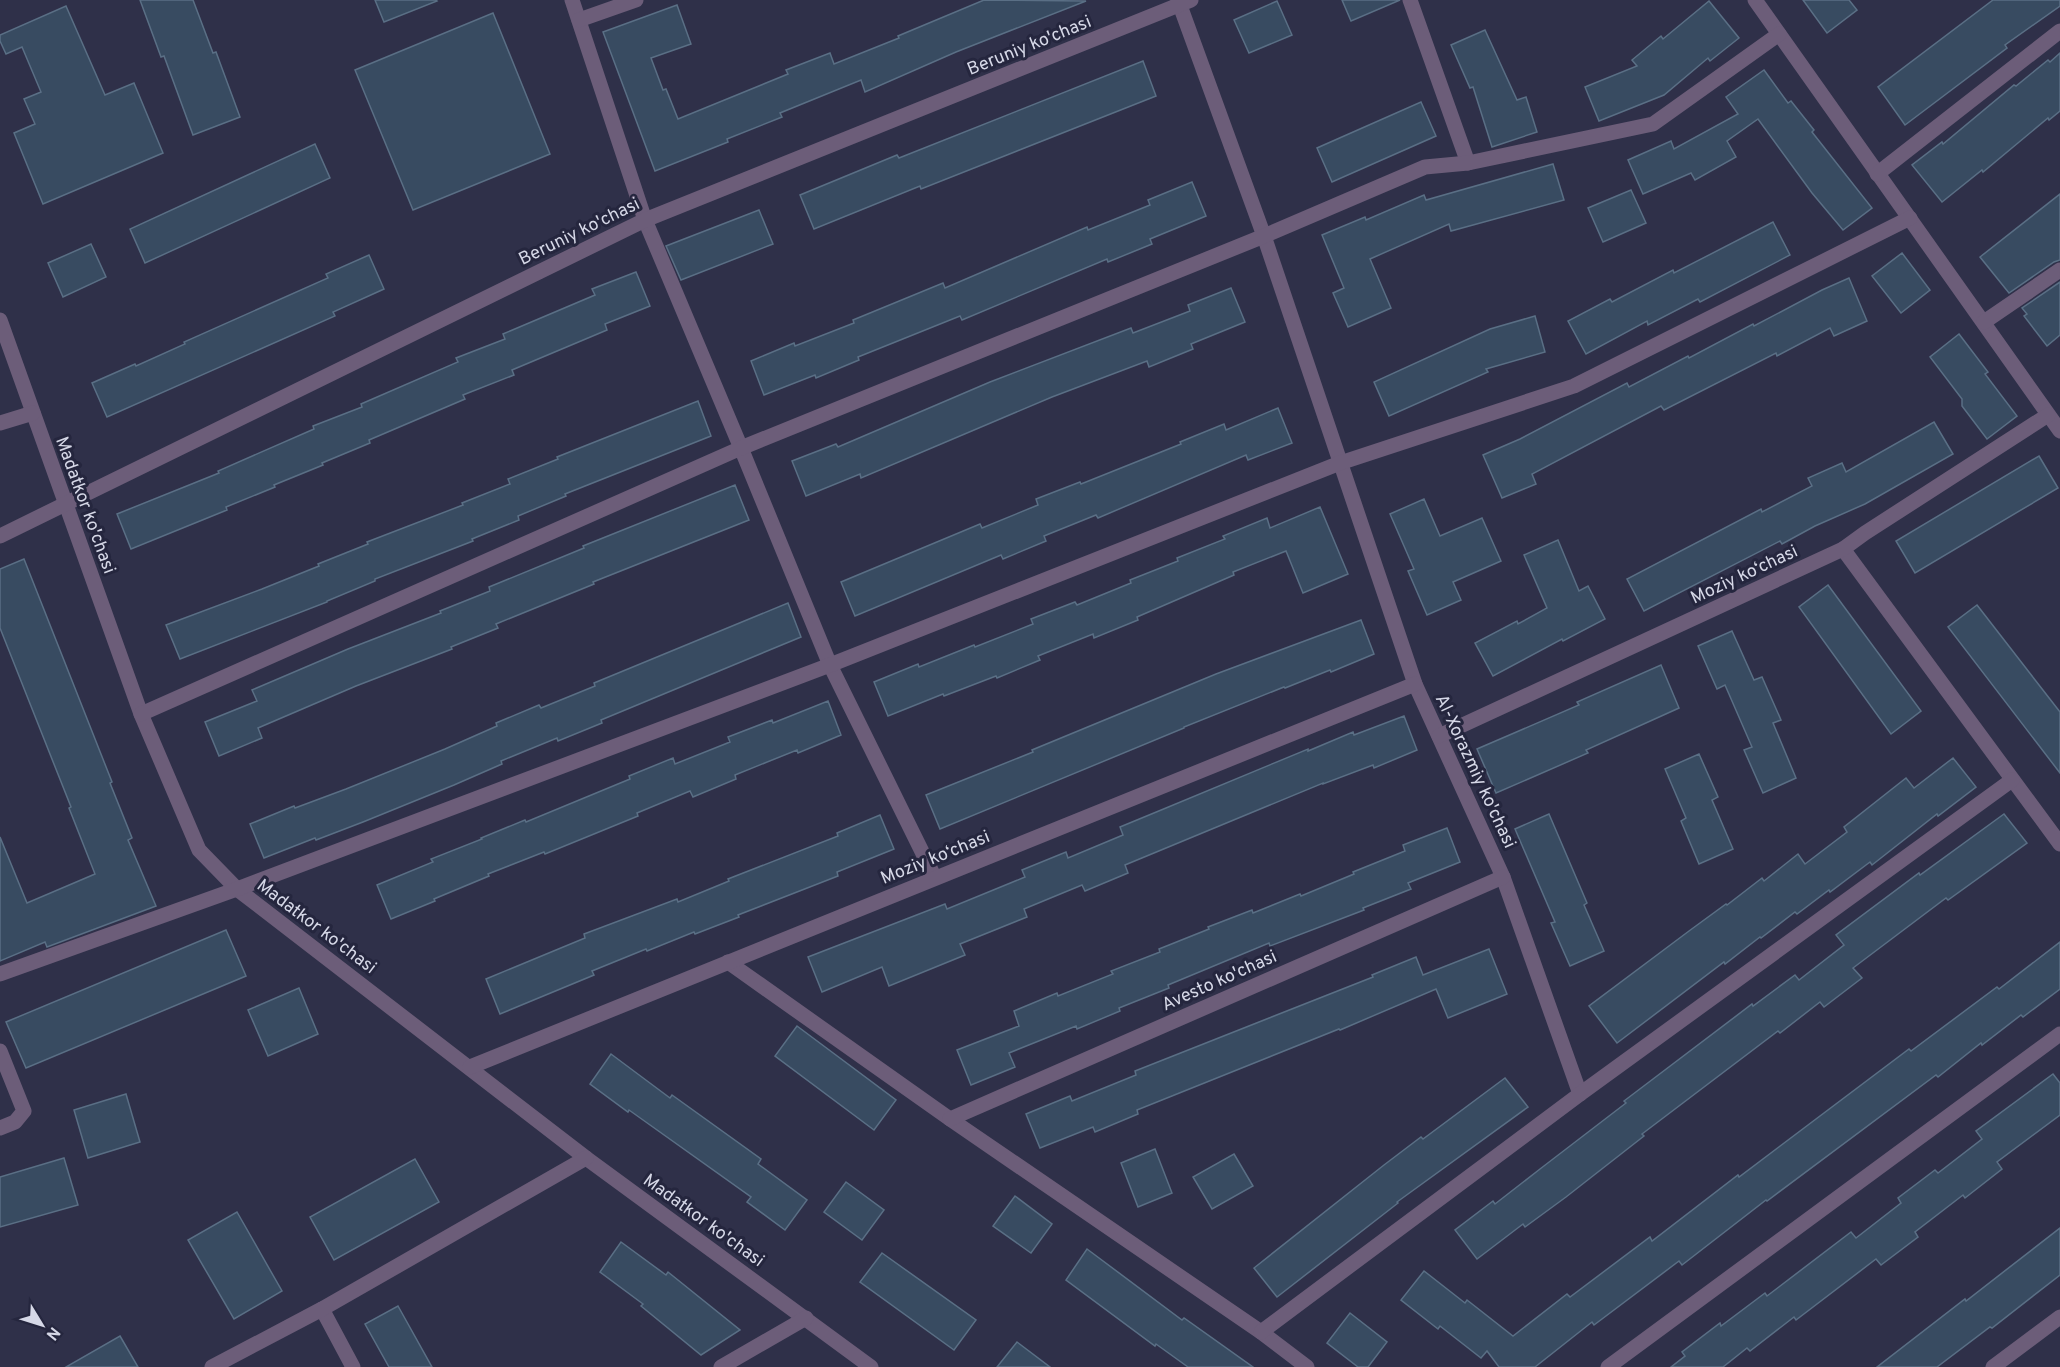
<svg xmlns="http://www.w3.org/2000/svg" width="2060" height="1367" font-family="Overpass,sans-serif">
  <style>
    .building { fill: #384b61; stroke: #5a6f85; stroke-width: 1.5 }
    .lines { fill: none; stroke-linecap: round; stroke-linejoin: round }
    .minor { stroke: #6c5d79; stroke-width: 15 }
    .labels { text-anchor: middle; stroke-width: 6; stroke-linejoin: round; paint-order: stroke }
    .street-label { font-size: 18px; fill: #d6d8e7; stroke: #25263e }
  </style>
  <rect width="100%" height="100%" fill="#2f3049"/>
  <!-- building -->
  <g class="building">
    <path d="M140 0H193L213 53 216 52 240 117 193 135 164 56 161 57Z"/>
    <path d="M375 0H436L437 1 384 22Z"/>
    <path d="M984 0 1086 1 956 52 865 92 861 80 780 113 782 117 727 139 728 142 655 171 603 32 677 5 691 44 651 58 663 90 666 89 678 119 788 74 786 70 830 53 834 64 899 38 898 36Z"/>
    <path d="M1342 0H1400L1351 21Z"/>
    <path d="M1803 0H1849L1857 10 1827 33Z"/>
    <path d="M1993 0H2060V6L2005 45 2007 48 1905 125 1878 87Z"/>
    <path d="M1277 1 1292 35 1249 53 1234 20Z"/>
    <path d="M1709 1 1739 38 1710 61 1708 58 1664 95 1599 121 1585 87 1637 66 1632 60 1661 36 1663 39Z"/>
    <path d="M66 6 105 95 134 83 163 153 43 204 14 133 35 124 24 99 41 92 22 47 6 54 0 41V35Z"/>
    <path d="M493 13 550 154 413 210 355 70Z"/>
    <path d="M1485 30 1517 100 1526 97 1537 132 1492 147 1473 87 1470 88 1451 45Z"/>
    <path d="M2060 53V111L2049 120 2048 118 1983 172 1982 170 1942 202 1912 165 1942 142 1943 144 2014 85 2016 86 2048 60 2050 62Z"/>
    <path d="M1143 61 1156 96 921 189 920 186 814 229 800 195 897 155 899 158Z"/>
    <path d="M1764 70 1788 103 1791 101 1814 130 1812 132 1872 208 1843 230 1812 193 1758 119 1727 141 1736 157 1695 180 1691 173 1643 194 1628 160 1671 141 1674 149 1738 114 1726 97Z"/>
    <path d="M1421 102 1436 136 1332 182 1317 148Z"/>
    <path d="M315 144 330 178 145 263 130 229Z"/>
    <path d="M1553 164 1564 200 1451 231 1449 224 1370 259 1391 308 1348 327 1333 293 1344 288 1322 235 1365 217 1366 220 1424 195 1426 200Z"/>
    <path d="M1192 182 1206 216 1150 239 1152 244 1108 262 1107 259 962 320 960 316 858 357 859 360 816 378 815 375 764 395 751 361 794 343 795 346 854 323 853 320 943 283 945 288 1087 227 1088 230 1150 205 1148 200Z"/>
    <path d="M1631 190 1646 223 1603 242 1588 208Z"/>
    <path d="M2060 194V260L2054 262 2009 293 1980 257Z"/>
    <path d="M759 210 773 244 681 280 666 246Z"/>
    <path d="M1773 222 1790 255 1700 302 1698 299 1648 325 1647 321 1586 354 1568 321 1610 299 1612 302 1673 270 1674 273Z"/>
    <path d="M91 244 106 277 63 297 48 263Z"/>
    <path d="M1902 253 1930 290 1901 313 1872 276Z"/>
    <path d="M369 255 384 289 333 312 335 316 107 417 92 383 135 364 136 366 185 344 184 342 328 278 326 274Z"/>
    <path d="M636 272 650 306 605 324 607 330 512 370 514 375 463 395 465 399 369 440 370 443 322 463 323 465 274 485 275 487 226 507 227 510 131 549 117 514 219 473 218 471 314 429 313 426 362 407 361 404 458 362 456 358 505 339 503 334 595 295 592 289Z"/>
    <path d="M1849 278 1867 321 1834 336 1830 328 1777 356 1776 353 1664 410 1661 406 1532 474 1536 484 1502 498 1483 455 1520 439 1627 383 1629 387 1688 356 1689 358 1753 324 1754 326 1822 290Z"/>
    <path d="M2060 282V335L2047 346 2024 316 2027 314 2022 308Z"/>
    <path d="M1231 288 1245 322 1191 344 1193 349 1149 367 1147 361 1052 397 861 478 860 474 806 496 792 461 836 444 838 447 990 382 1131 328 1133 333 1190 311 1188 305Z"/>
    <path d="M1535 316 1545 352 1486 369 1488 372 1389 416 1374 382 1490 329Z"/>
    <path d="M1959 334 1988 372 1985 374 2017 416 1987 439 1962 406V399L1930 357Z"/>
    <path d="M698 401 711 436 565 494 566 496 518 516 519 520 472 539 473 541 375 579V581L327 601V602L180 659 166 625 262 589 319 566 318 564 368 544 367 542 463 505 462 503 510 484 508 479 558 459 557 457Z"/>
    <path d="M1278 408 1292 443 1248 460 1246 455 1098 518 1096 515 1044 536 1046 541 1003 559 1001 555 855 616 841 582 980 524 982 528 1038 505 1036 499 1080 482 1081 484 1181 444 1180 442 1224 424 1226 430Z"/>
    <path d="M1934 422 1953 454 1865 504 1815 526 1782 544 1780 541 1644 611 1627 579 1761 509 1762 512 1812 486 1808 478 1842 463 1846 472Z"/>
    <path d="M2039 456 2058 488 1915 573 1896 541Z"/>
    <path d="M735 485 749 520 593 582 594 584 496 624 498 628 451 647 452 649 356 686 258 728 262 738 219 756 205 722 257 701 252 690 348 649 441 613 440 611 490 591 489 587 584 548 583 546Z"/>
    <path d="M1424 499 1440 536 1482 518 1501 561 1453 582 1461 600 1427 615 1408 571 1414 569 1390 514Z"/>
    <path d="M1320 507 1348 574 1303 593 1286 551 1233 572 1234 575 1137 617 1138 620 1094 638 1093 634 1038 656 1040 660 997 678 996 676 944 696 943 694 888 716 874 682 918 664 919 667 974 645 975 647 1033 624 1031 619 1075 602 1077 605 1131 583 1130 580 1178 561 1177 558 1225 539 1223 536 1267 518 1270 528Z"/>
    <path d="M1558 540 1579 591 1588 586 1605 619 1563 641 1562 639 1493 676 1475 643 1517 621 1518 624 1547 608 1524 555Z"/>
    <path d="M24 559 112 782 110 783 132 838 128 840 156 906 47 947 45 942 0 961V837L27 903 95 874 69 808 71 807 0 628V569Z"/>
    <path d="M1828 585 1921 711 1891 734 1799 607Z"/>
    <path d="M788 603 801 637 601 720 602 723 558 741 557 738 501 761 502 764 454 785 363 822 316 840 315 838 264 858 250 824 294 806 295 808 346 789 445 749 497 726 496 723 539 705 541 708 595 686 594 683Z"/>
    <path d="M1977 605 2060 712V773L1948 627Z"/>
    <path d="M1361 620 1374 654 1331 672 1330 670 1285 688 1284 687 1184 727V728L940 829 926 795 1033 752 1032 750 1216 674Z"/>
    <path d="M1732 631 1754 680 1762 677 1781 720 1773 723 1796 778 1763 793 1744 750 1752 747 1725 685 1717 689 1698 646Z"/>
    <path d="M1661 665 1679 708 1586 750 1588 753 1496 793 1477 749 1579 705 1577 702Z"/>
    <path d="M828 701 841 735 798 753 797 750 735 775 736 779 693 797 690 791 637 813 638 816 545 854 544 852 488 874 489 876 434 899 435 901 391 919 377 885 433 862 431 859 482 839 481 838 525 820 526 822 630 779 629 776 673 758 675 764 730 742 728 737 772 720 773 723Z"/>
    <path d="M1404 716 1417 750 1374 768 1373 765 1323 784V783L1125 865 1128 873 1085 891 1082 885 1024 909 1027 917 960 944 965 955 889 986 882 967 822 992 808 957 945 904 947 909 1025 877 1022 870 1066 852 1068 858 1123 835 1120 827 1166 808 1308 749V751L1353 732 1354 735Z"/>
    <path d="M1699 754 1718 797 1712 800 1733 849 1699 864 1681 821 1686 818 1665 769Z"/>
    <path d="M1953 758 1976 787 1938 816 1937 814 1872 865 1870 862 1830 892 1829 890 1797 914 1795 912 1761 938 1760 937 1725 964 1724 962 1617 1043 1589 1006 1689 931 1726 904 1727 905 1762 878 1764 881 1798 854 1805 864 1847 832 1844 827 1906 778 1914 788Z"/>
    <path d="M1549 814 1587 903 1584 905 1604 951 1570 966 1551 923 1555 922 1515 829Z"/>
    <path d="M2004 814 2027 843 1948 900 1946 898 1853 968 1862 978 1824 1007 1820 1002 1780 1033 1778 1031 1642 1134 1644 1136 1566 1197 1525 1227 1523 1224 1477 1259 1455 1230 1493 1201 1495 1204 1540 1169 1626 1103 1624 1101 1752 1004 1753 1006 1795 975 1799 980 1844 945 1836 935 1919 873 1920 875Z"/>
    <path d="M880 815 894 849 837 872 838 876 738 915 739 917 695 934 694 932 647 951 646 949 592 971 594 975 500 1014 486 979 585 938 584 934 677 899 678 902 729 881 728 879 838 836 837 833Z"/>
    <path d="M1447 828 1460 862 1408 883 1411 889 1363 908 1364 910 1270 946 1269 943 1168 985 1169 988 1119 1008 1120 1011 1077 1029 1076 1026 1009 1053 1015 1067 971 1085 957 1050 1019 1026 1014 1011 1057 993 1058 996 1113 974 1111 971 1160 952 1159 949 1209 929 1208 927 1252 910 1253 913 1300 894 1301 896 1354 874 1353 872 1405 851 1403 845Z"/>
    <path d="M226 930 246 976 26 1068 6 1022Z"/>
    <path d="M2060 942V989L2023 1017 2021 1015 1982 1045 1981 1043 1938 1077 1936 1075 1767 1201 1766 1200 1682 1265 1679 1261 1594 1325 1592 1322 1535 1367H1499L1487 1351 1481 1358 1440 1326 1438 1329 1401 1300 1424 1271 1465 1303 1467 1300 1513 1336 1567 1294 1570 1297 1650 1237 1652 1241 1738 1175 1739 1177 1909 1049 1911 1051 1997 987 1999 989Z"/>
    <path d="M1489 949 1507 994 1448 1018 1436 989 1340 1030 1339 1029 1137 1110 1138 1114 1095 1132 1093 1127 1040 1148 1026 1114 1070 1096 1072 1101 1136 1075 1135 1071 1373 977 1372 975 1416 957 1423 975Z"/>
    <path d="M299 988 318 1034 268 1056 248 1010Z"/>
    <path d="M797 1026 896 1100 874 1130 775 1056Z"/>
    <path d="M611 1054 670 1098 672 1095 761 1159 758 1164 807 1200 785 1230 747 1202 751 1197 629 1110 628 1112 590 1084Z"/>
    <path d="M2053 1074 2060 1083V1115L1997 1162 2002 1169 1965 1198 1963 1195 1915 1232 1918 1237 1881 1265 1876 1259 1796 1320 1794 1317 1750 1351 1747 1348 1723 1367H1671L1685 1356 1682 1352 1720 1323 1721 1326 1765 1293 1767 1296 1851 1232 1856 1238 1901 1203 1898 1198 1935 1170 1938 1173 1982 1139 1976 1131Z"/>
    <path d="M1505 1078 1528 1107 1397 1202 1398 1203 1277 1297 1254 1268 1384 1165 1421 1137 1423 1139Z"/>
    <path d="M126 1094 140 1142 88 1158 74 1110Z"/>
    <path d="M1155 1149 1172 1193 1138 1207 1121 1163Z"/>
    <path d="M1234 1154 1253 1186 1212 1209 1193 1177Z"/>
    <path d="M64 1158 78 1205 0 1227V1177Z"/>
    <path d="M415 1159 439 1202 334 1260 310 1217Z"/>
    <path d="M846 1182 884 1210 862 1240 824 1212Z"/>
    <path d="M1015 1196 1052 1224 1031 1253 993 1226Z"/>
    <path d="M237 1212 282 1291 234 1319 188 1240Z"/>
    <path d="M2060 1228V1275L1992 1328 1990 1327 1937 1367H1877L1965 1299 1966 1301Z"/>
    <path d="M621 1242 666 1275 668 1272 740 1330 701 1355 641 1306 643 1304 600 1272Z"/>
    <path d="M1087 1249 1182 1320 1184 1318 1253 1367H1188L1156 1344 1155 1346 1066 1280Z"/>
    <path d="M882 1253 976 1320 954 1350 860 1282Z"/>
    <path d="M398 1306 432 1367H389L365 1324Z"/>
    <path d="M1350 1313 1387 1342 1368 1367H1358L1327 1343Z"/>
    <path d="M120 1336 138 1367H66Z"/>
    <path d="M1017 1342 1050 1367H997Z"/>
  </g>
  <g class="lines">
    <!-- minor -->
    <g class="minor">
      <path d="M572 0 645 220 741 448 830 665 935 878"/>
      <path d="M1178 0 1264 236 1415 684 1503 877 1580 1094"/>
      <path d="M1410 0 1468 163"/>
      <path d="M1755 0 2060 431"/>
      <path d="M579 20 636 0"/>
      <path d="M1877 174 2060 31"/>
      <path d="M0 320 141 714 199 850 237 889 586 1158 871 1367"/>
      <path d="M1984 322 2060 270"/>
      <path d="M0 423 33 413"/>
      <path d="M0 536 645 220 1191 0"/>
      <path d="M1843 549 2060 844"/>
      <path d="M141 714 741 448 1264 236 1425 167 1468 163 1653 124 1779 34"/>
      <path d="M1439 736 1843 549 1865 533 2048 415"/>
      <path d="M728 962 950 1119 1261 1332 1307 1367"/>
      <path d="M0 974 237 889 830 665 1340 463 1574 386 1910 218"/>
      <path d="M0 1051 24 1111 15 1122 0 1128"/>
      <path d="M470 1067 1415 684"/>
      <path d="M950 1119 1503 877"/>
      <path d="M322 1309 353 1367"/>
      <path d="M1261 1332 1580 1094 2012 780"/>
      <path d="M212 1367 322 1309 586 1158"/>
      <path d="M721 1367 806 1318"/>
      <path d="M1608 1367 2060 1034"/>
      <path d="M1993 1367 2060 1317"/>
    </g>
  </g>
  <g class="labels">
    <!-- street labels -->
    <g class="street-label">
      <text transform="translate(1029 45) rotate(-22)" y="6">Beruniy ko'chasi</text>
      <text transform="translate(579 231) rotate(-26)" y="6">Beruniy ko'chasi</text>
      <text transform="translate(86 505) rotate(70)" y="6">Madatkor ko'chasi</text>
      <text transform="translate(1744 574) rotate(-25)" y="6">Moziy ko‘chasi</text>
      <text transform="translate(1476 771) rotate(65)" y="6">Al-Xorazmiy ko'chasi</text>
      <text transform="translate(935 857) rotate(-22)" y="6">Moziy ko‘chasi</text>
      <text transform="translate(317 926) rotate(37)" y="6">Madatkor ko'chasi</text>
      <text transform="translate(1219 980) rotate(-24)" y="6">Avesto ko'chasi</text>
      <text transform="translate(704 1220) rotate(36)" y="6">Madatkor ko'chasi</text>
    </g>
  </g>
  <!-- north arrow -->
  <g transform="translate(42 1325) rotate(128)" stroke="#25263e" stroke-width="4.5" paint-order="stroke">
  <path d="M0-4.5L10 22L0 15L-10 22Z" fill="#d6d8e7"/>
  <text y="-9" font-size="16" font-weight="bold" text-anchor="middle" fill="#d6d8e7">N</text>
  </g>
</svg>
